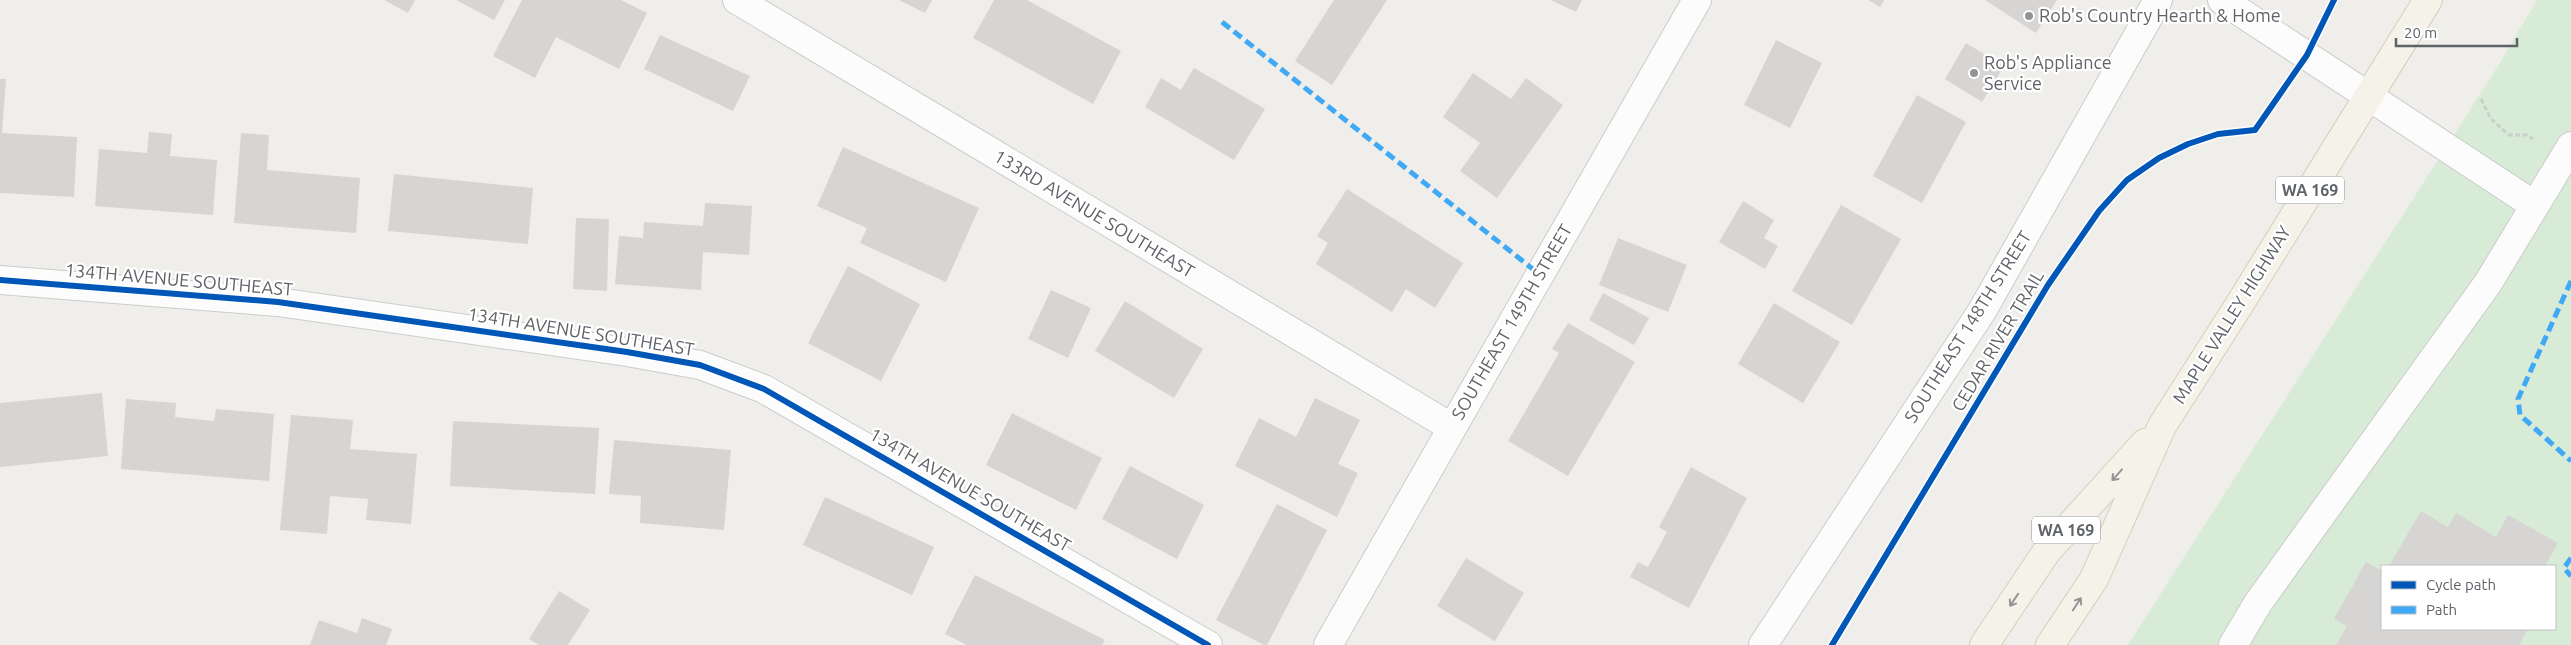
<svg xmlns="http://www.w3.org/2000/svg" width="2571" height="645" font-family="Ubuntu,sans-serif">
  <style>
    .green { fill: #d8ebd6; fill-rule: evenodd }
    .building { fill: #d6d5d3 }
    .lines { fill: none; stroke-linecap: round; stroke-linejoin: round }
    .minor-casing { stroke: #cbcccc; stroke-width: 30 }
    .major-casing { stroke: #d7ceb8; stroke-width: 30 }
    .path { stroke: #cacfcc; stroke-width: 3; stroke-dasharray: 5 2.5; stroke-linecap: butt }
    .minor { stroke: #fdfcfc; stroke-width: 28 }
    .major { stroke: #f4f2e9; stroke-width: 28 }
    .quiet { stroke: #3fa9f5; stroke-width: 5; stroke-dasharray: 10 5; stroke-linecap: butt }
    .cycleway-casing { stroke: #fff; stroke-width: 9 }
    .cycleway { stroke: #0057b8; stroke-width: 6 }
    .oneway { stroke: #939595 }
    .poi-dot { fill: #919496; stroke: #fff; stroke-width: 2 }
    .labels { text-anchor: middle; stroke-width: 4.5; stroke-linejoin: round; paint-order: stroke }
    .shield { fill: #fff; stroke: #8f9295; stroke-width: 1 }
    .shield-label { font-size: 16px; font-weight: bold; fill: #5f6368 }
    .poi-label { font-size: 18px; fill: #5f6368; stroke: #fff; text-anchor: start }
    .street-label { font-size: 18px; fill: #5f6368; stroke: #fff }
  </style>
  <rect width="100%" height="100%" fill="#efeeea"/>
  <!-- green -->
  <path class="green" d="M2537 0H2571V645H2128L2498 66ZM2382 566H2555V629H2382Z"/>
  <!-- building -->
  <g class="building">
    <path d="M384 0H415L408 13Z"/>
    <path d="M456 0H505L494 20Z"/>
    <path d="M522 0H621L647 13 619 69 556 37 535 78 493 56Z"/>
    <path d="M899 0H932L925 13Z"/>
    <path d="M994 0H1027L1121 51 1093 104 973 38Z"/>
    <path d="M1334 0H1387L1332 85 1295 61Z"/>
    <path d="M1551 0H1582L1576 12Z"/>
    <path d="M1868 0H1884L1880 7Z"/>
    <path d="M1985 0H2057L2036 33Z"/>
    <path d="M660 35 750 76 733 111 644 69Z"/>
    <path d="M1776 40 1822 63 1790 128 1744 105Z"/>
    <path d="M1966 43 2004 66 1982 102 1945 79Z"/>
    <path d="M1194 68 1265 109 1234 160 1145 107 1161 78 1181 90Z"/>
    <path d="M1473 73 1511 99 1526 78 1563 105 1497 198 1460 171 1480 143 1443 117Z"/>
    <path d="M0 79H6L2 133 77 137 74 197 0 193Z"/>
    <path d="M1917 95 1966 122 1922 203 1873 176Z"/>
    <path d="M149 132 172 134 170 156 217 160 213 215 95 206 99 149 147 153Z"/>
    <path d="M241 133 269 135 267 170 360 178 356 233 234 223Z"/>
    <path d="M843 147 979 208 946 282 860 243 867 228 817 206Z"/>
    <path d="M394 174 533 188 528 244 388 231Z"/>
    <path d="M1347 189 1463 263 1435 308 1406 289 1392 312 1316 264 1328 243 1317 236Z"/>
    <path d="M1743 201 1774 220 1764 238 1778 246 1765 269 1719 242Z"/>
    <path d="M705 203 752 206 749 255 703 252 701 290 615 284 619 236 643 238 644 222 703 226Z"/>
    <path d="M1841 205 1901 239 1852 325 1792 291Z"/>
    <path d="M576 218 609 219 607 291 573 289Z"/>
    <path d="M1618 238 1687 265 1668 312 1599 285Z"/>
    <path d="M848 266 920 304 881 381 808 343Z"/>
    <path d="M1051 290 1091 308 1068 358 1028 339Z"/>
    <path d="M1603 293 1649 318 1634 345 1589 320Z"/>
    <path d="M1125 301 1203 349 1174 398 1095 351Z"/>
    <path d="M1774 303 1840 342 1803 403 1738 364Z"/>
    <path d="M1568 323 1635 362 1568 476 1508 441 1559 353 1552 349Z"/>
    <path d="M102 393 108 456 0 467V403Z"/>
    <path d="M1315 398 1360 420 1338 464 1358 473 1337 517 1235 466 1259 418 1296 437Z"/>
    <path d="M126 399 176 403 175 417 214 421 216 409 274 414 269 481 121 469Z"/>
    <path d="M1012 413 1102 458 1076 510 986 465Z"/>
    <path d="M291 415 353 420 350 449 417 454 411 524 366 520 368 499 330 496 327 534 280 530Z"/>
    <path d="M453 421 599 428 595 494 450 486Z"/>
    <path d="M614 440 731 450 724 530 640 523 641 496 609 494Z"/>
    <path d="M1130 466 1204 505 1177 559 1102 519Z"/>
    <path d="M1691 467 1747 498 1689 608 1630 577 1638 562 1648 567 1667 532 1659 527Z"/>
    <path d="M825 497 934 547 912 595 803 545Z"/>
    <path d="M1277 504 1327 530 1267 645H1264L1216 620Z"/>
    <path d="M2421 511 2448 527 2456 513 2496 537 2508 515 2558 543 2545 566H2389Z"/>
    <path d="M1466 558 1524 593 1495 641 1437 606Z"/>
    <path d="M2366 562 2382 571V629H2528L2519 645H2336L2347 626 2334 619Z"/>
    <path d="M975 575 1105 640 1102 645H967L945 634Z"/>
    <path d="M559 591 590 610 568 645H539L529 639Z"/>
    <path d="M362 618 392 629 386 645H310L319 620 357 633Z"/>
  </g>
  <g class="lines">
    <!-- minor casing -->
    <g class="minor-casing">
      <g id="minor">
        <path d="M737 0 1451 427"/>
        <path d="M2222 0 2534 205"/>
        <path d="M0 280 278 302 627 352 700 365 764 389 1208 645"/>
        <path d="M1328 645 1697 0"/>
        <path d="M1763 645 1982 311 2158 0"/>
        <path d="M2233 645 2258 603 2488 283 2571 146"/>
      </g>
    </g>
    <!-- major casing -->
    <g class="major-casing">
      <g id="major">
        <path d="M1984 645 2047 551 2145 443"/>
        <path d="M2050 645 2094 579 2162 426 2241 302 2428 0"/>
      </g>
    </g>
    <!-- path -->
    <path class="path" d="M2481 99 2491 119 2509 135H2527L2533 139"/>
    <!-- minor -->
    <use href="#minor" class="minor"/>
    <!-- major -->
    <use href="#major" class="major"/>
    <!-- quiet -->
    <g class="quiet">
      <path d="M1222 22 1539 274"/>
      <path d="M2571 281 2518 399 2520 415 2571 461"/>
      <path d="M2571 558 2564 568 2571 576"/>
    </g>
    <!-- cycleway casing -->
    <g class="cycleway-casing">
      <g id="cycleway">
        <path d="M0 280 278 302 627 352 700 365 764 389 1208 645"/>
        <path d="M1832 645 2048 285 2099 211 2127 180 2159 158 2188 144 2218 134 2255 130 2307 55 2334 0"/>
      </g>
    </g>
    <!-- cycleway -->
    <use href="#cycleway" class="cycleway"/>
  </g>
  <!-- one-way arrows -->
  <defs><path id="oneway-shaft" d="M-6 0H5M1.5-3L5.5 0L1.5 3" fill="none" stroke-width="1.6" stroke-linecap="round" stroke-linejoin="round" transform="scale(1.25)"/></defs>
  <g class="oneway">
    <use href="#oneway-shaft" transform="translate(2117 475) rotate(132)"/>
    <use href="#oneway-shaft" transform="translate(2014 600) rotate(124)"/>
    <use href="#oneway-shaft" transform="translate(2077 604) rotate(-57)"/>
  </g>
  <!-- markers -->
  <g class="poi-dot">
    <circle cx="2029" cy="16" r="5"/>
    <circle cx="1974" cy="73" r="5"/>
  </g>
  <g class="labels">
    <!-- shield labels -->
    <g class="shield">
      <rect x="2276" y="176.5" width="68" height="27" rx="4"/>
      <rect x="2032" y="516.5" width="68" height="27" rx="4"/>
    </g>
    <g class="shield-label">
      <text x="2310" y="196">WA 169</text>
      <text x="2066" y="536">WA 169</text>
    </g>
    <!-- poi labels -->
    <g class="poi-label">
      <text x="2039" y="22">Rob's Country Hearth &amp; Home</text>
      <text x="1984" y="69">Rob's Appliance<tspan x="1984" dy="21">Service</tspan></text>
    </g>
    <!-- street labels -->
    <g class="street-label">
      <text transform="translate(1094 214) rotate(31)" y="6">133RD AVENUE SOUTHEAST</text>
      <text transform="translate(179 280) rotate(5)" y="6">134TH AVENUE SOUTHEAST</text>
      <text transform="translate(2232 315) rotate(-58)" y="6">MAPLE VALLEY HIGHWAY</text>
      <text transform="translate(1512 322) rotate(-60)" y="6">SOUTHEAST 149TH STREET</text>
      <text transform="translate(1968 327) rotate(-58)" y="6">SOUTHEAST 148TH STREET</text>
      <text transform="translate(581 332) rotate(9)" y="6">134TH AVENUE SOUTHEAST</text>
      <text transform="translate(1998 341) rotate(-59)" y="6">CEDAR RIVER TRAIL</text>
      <text transform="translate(970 490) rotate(30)" y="6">134TH AVENUE SOUTHEAST</text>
    </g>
  </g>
  <!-- legend -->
  <rect x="2381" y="565" width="175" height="65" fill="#ffffff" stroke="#bfc1c3"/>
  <rect x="2391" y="581" width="25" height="8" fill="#0057b8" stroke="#bfc1c3"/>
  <text x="2426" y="590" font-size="15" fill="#5f6368">Cycle path</text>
  <rect x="2391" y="606" width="25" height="8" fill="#3fa9f5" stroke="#bfc1c3"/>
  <text x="2426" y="615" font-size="15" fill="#5f6368">Path</text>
  <!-- scale -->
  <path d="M2396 38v8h121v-8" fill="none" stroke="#5f6368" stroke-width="2.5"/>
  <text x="2404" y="38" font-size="15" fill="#5f6368" stroke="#ffffff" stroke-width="4" paint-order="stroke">20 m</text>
</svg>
